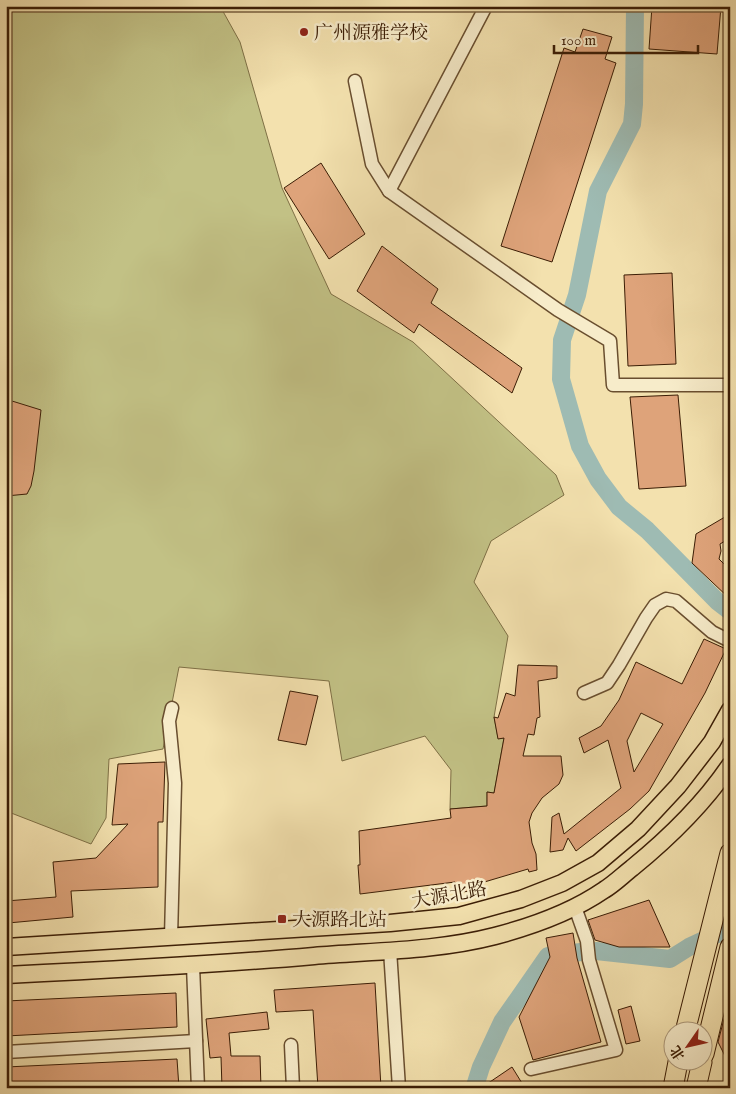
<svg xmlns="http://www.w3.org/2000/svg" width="736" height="1094" font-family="'IM FELL English','Noto Serif SC',serif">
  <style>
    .green { fill: #c2c185; stroke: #7e6f45 }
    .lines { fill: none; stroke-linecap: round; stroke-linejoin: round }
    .river { stroke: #9ebbb3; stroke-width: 18 }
    .building { fill: #dea37a; stroke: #3b1d05; fill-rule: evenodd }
    .minor-casing { stroke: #694e2f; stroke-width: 15 }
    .major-casing { stroke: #3b1d05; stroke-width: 19 }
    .highway-casing { stroke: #3b1d05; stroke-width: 21 }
    .minor { stroke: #f7ecca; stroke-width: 12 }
    .major { stroke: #f3e1ae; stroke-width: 16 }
    .highway { stroke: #f3e1ae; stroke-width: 19 }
    .poi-dot { fill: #8f2418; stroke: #f7ecca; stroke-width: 2 }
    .labels { text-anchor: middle; stroke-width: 5; stroke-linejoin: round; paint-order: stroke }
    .poi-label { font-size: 19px; fill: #3b1d05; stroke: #f7ecca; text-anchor: start }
    .street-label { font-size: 19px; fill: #3b1d05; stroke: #f7ecca }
  </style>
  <rect width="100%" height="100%" fill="#f3e1ae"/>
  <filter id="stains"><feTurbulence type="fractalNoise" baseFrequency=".004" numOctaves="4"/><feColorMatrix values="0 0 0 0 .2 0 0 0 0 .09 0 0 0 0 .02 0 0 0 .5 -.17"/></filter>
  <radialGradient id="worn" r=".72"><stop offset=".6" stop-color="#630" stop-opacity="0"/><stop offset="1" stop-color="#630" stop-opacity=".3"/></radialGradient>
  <!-- green -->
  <path class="green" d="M6 6H220L240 42 282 188 331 294 413 342 556 475 564 495 491 541 474 582 508 636 494 717 498 738H504L494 793 487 792V806L450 809 451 770 425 736 342 761 329 681 179 667 163 749 109 759 106 818 91 844 6 811Z"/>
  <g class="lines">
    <!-- river -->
    <g class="river">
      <path d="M635 6 634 104 632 124 598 191 577 295 562 340 561 379 580 446 598 479 619 507 647 530 717 601 730 611"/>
      <path d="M596 951 670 959 689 947 730 928"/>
      <path d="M477 1088 475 1086 481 1067 502 1022 548 956 581 952"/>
    </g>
  </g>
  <!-- building -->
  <g class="building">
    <path d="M652 6H721L717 54 649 49Z"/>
    <path d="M583 29 612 37 605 59 616 63 552 262 501 246 564 48 575 52Z"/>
    <path d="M321 163 365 234 329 259 284 188Z"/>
    <path d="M382 246 438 289 431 303 522 368 512 393 419 324 414 333 357 291Z"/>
    <path d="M672 273 676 364 628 366 624 275Z"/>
    <path d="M678 395 686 486 639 489 630 397Z"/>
    <path d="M12 401 41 410 34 471 31 486 27 494 6 496V432Z"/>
    <path d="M730 514V538L720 544 721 551 719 559 730 570V599L692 563 696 534Z"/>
    <path d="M704 639 726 649 705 693 649 791 630 809 576 851 568 838 563 850 550 852 552 817 559 813 564 834 621 788 608 740 584 753 579 738 601 726 619 700 636 662 682 684ZM641 713 663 724 634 772 627 741Z"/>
    <path d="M518 665 557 666V678L538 681 540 717 537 718 534 735 528 734 523 756H561L563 775 559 784 542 798 532 813 529 822 532 843 536 854 537 870 529 872 528 869 481 883 482 891 456 892 455 882 360 894 358 865H360L359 831 451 818 450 809 487 806V792L494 793 504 738 498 739 494 717 498 718 506 693 515 696Z"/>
    <path d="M290 691 318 696 306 745 278 740Z"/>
    <path d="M165 762 163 822H158V887L71 891 73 917 8 923 6 901 56 897 53 862 96 858 128 824 112 825 118 764Z"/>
    <path d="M649 900 670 947H619L595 940 588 920Z"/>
    <path d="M573 933 577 958 601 1042 533 1060 519 1017 550 957 546 938Z"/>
    <path d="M375 983 381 1088H318L313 1010 276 1012 274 990Z"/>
    <path d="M176 993 177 1027 6 1036V1001Z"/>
    <path d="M730 996V1066L718 1042Z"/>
    <path d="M631 1006 640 1041 626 1044 618 1010Z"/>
    <path d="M267 1012 269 1029 229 1033 231 1056H260L261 1088H222L221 1057 210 1058 206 1019Z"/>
    <path d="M177 1059 179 1088H6V1067Z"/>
    <path d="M512 1067 525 1088H481Z"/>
  </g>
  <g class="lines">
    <!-- minor casing -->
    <g class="minor-casing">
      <g id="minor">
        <path d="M355 81 372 164 389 191 558 310 610 341 613 385H730"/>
        <path d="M389 191 486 6"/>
        <path d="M584 693 607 683 619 665 646 618 655 605 666 599 676 601 712 632 730 641"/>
        <path d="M171 937 175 783 169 721 172 708"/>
        <path d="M390 950 399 1088"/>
        <path d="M193 966 198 1088"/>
        <path d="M291 1045 293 1088"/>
        <path d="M6 1052 196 1041"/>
        <path d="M531 1069 616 1050 589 960 587 941 575 907"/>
      </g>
    </g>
    <!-- major casing -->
    <g class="major-casing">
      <g id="major">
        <path d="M6 947 390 923 459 916 521 899 562 883 598 863 638 829 678 786 712 742 730 710"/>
        <path d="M6 975C109 970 212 965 314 956 374 951 437 951 495 936 533 926 572 912 604 890 614 884 623 875 632 868 670 837 703 805 730 765"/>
      </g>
    </g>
    <!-- highway casing -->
    <g class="highway-casing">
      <g id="highway">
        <path d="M685 1032 730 853"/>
        <path d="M704 1054 730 947"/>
        <path d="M673 1088 678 1062"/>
        <path d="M696 1088 702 1062"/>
      </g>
    </g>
    <!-- minor -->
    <use href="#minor" class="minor"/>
    <!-- major -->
    <use href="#major" class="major"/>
    <!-- highway -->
    <use href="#highway" class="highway"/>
  </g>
  <!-- markers -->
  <g class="poi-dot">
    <circle cx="304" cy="32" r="5"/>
    <rect x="277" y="914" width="10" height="10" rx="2.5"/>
  </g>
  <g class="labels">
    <!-- poi labels -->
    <g class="poi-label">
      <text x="314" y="39">广州源雅学校</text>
      <text x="292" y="926">大源路北站</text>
    </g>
    <!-- street labels -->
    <g class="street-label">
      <text transform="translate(449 894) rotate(-10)" y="7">大源北路</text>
    </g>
  </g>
  <!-- margin -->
  <rect width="736" height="1094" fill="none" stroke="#f3e1ae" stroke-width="25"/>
  <rect x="8" y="8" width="721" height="1079" fill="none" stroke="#3b1d05" stroke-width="2.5"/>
  <rect x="12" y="12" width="711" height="1069" fill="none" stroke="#3b1d05"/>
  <!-- north arrow -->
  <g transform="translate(688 1046) rotate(236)"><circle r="24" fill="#f7ecca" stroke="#ac997b"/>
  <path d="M0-4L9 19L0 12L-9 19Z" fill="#8f2418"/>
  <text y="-8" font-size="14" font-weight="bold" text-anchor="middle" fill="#3b1d05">北</text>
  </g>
  <!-- scale -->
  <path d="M554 45v8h144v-8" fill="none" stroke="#3b1d05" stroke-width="2.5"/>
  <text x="561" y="45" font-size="15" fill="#3b1d05" stroke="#f7ecca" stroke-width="4" paint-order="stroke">100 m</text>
  <rect width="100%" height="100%" filter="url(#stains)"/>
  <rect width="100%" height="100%" fill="url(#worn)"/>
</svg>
